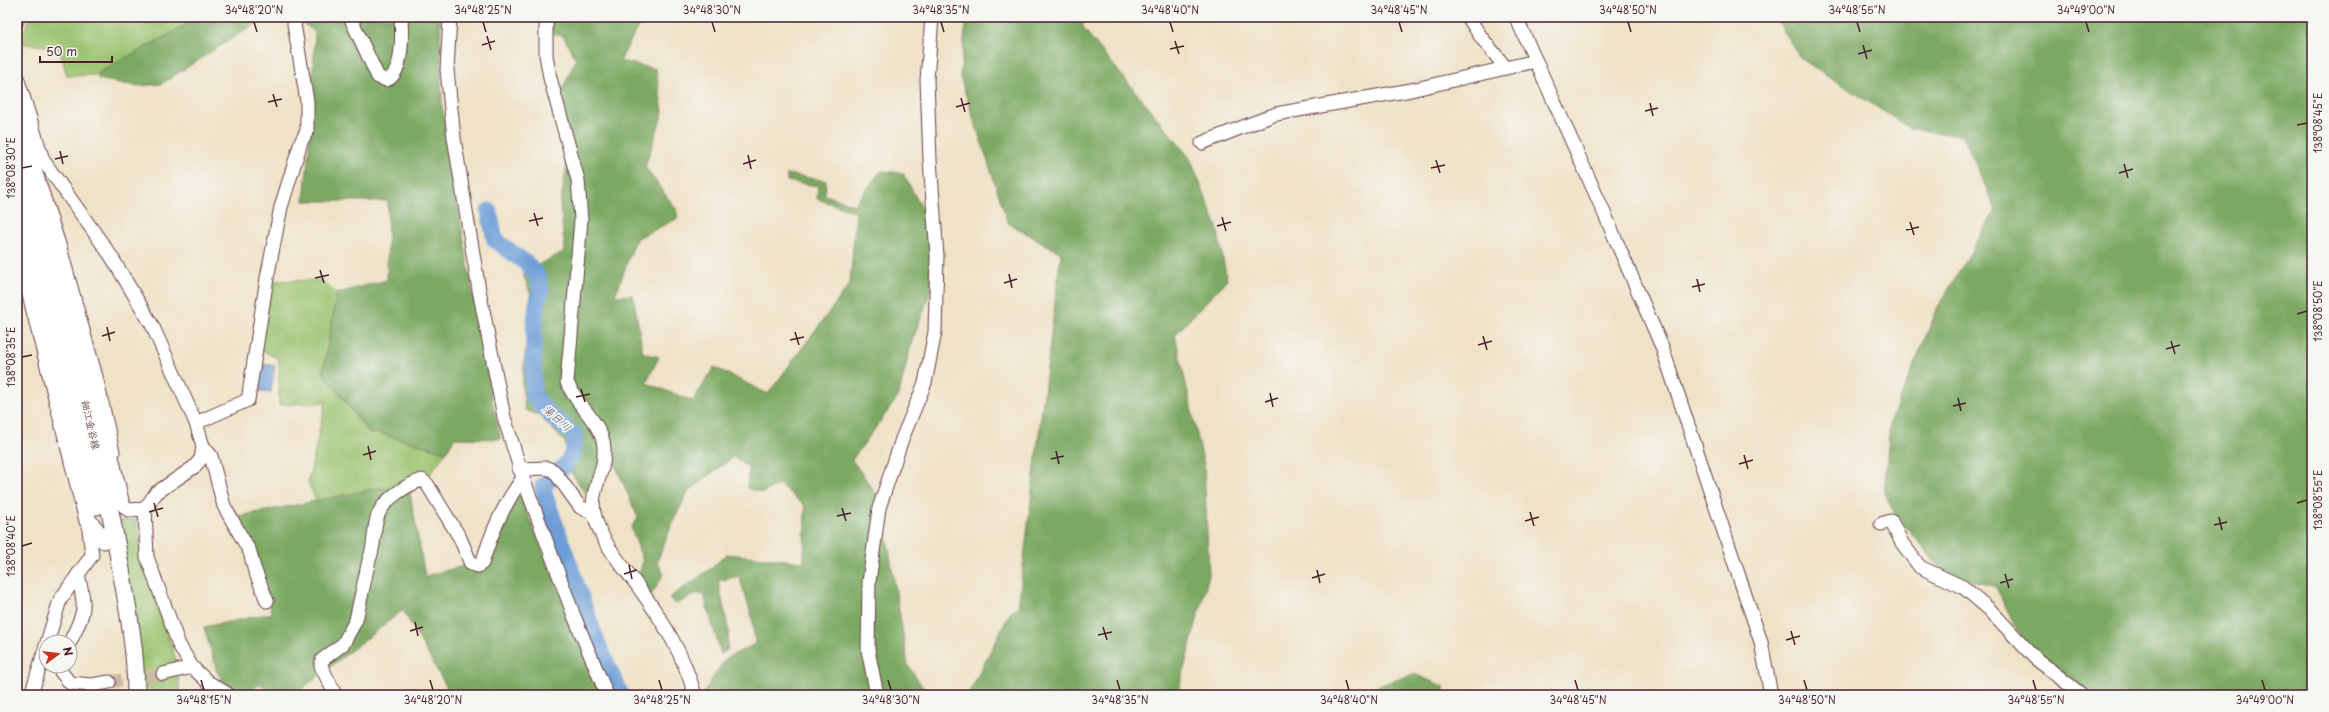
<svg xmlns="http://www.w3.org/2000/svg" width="2329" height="712" font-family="'Playpen Sans','Klee One',sans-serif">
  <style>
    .green { fill: #9bc36f; stroke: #72714d }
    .forest { fill: #7ca962; stroke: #636446 }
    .water { fill: #6d9dd7; stroke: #5c5e81 }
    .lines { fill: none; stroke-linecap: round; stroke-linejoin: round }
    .river { stroke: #6d9dd7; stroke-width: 17 }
    .minor-tunnel { stroke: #cebba7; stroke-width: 13; stroke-dasharray: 13 6; stroke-linecap: butt }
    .minor-casing { stroke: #633c42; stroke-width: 15 }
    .major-casing { stroke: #633c42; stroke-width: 19 }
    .minor { stroke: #fff; stroke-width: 13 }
    .major { stroke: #fff; stroke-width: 17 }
    .ticks { fill: none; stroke: #4a1f2b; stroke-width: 1.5 }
    .labels { text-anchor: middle; stroke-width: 3.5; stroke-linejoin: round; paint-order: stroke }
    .street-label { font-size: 10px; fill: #4a1f2b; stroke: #f6f6f2 }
    .water-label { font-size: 11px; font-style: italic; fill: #585170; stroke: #f6f6f2 }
    .neatline { fill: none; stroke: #4a1f2b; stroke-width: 1.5 }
    .ticks-label { font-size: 10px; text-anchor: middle; fill: #4a1f2b }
  </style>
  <rect width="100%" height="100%" fill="#f6f6f2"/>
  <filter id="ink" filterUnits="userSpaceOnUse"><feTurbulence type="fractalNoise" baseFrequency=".025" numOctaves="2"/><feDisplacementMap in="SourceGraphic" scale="8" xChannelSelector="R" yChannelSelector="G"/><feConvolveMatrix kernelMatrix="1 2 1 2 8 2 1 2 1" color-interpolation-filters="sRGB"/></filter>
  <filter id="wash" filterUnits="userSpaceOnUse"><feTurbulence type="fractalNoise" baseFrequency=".012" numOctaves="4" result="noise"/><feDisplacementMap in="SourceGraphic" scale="16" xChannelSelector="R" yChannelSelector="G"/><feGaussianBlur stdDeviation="0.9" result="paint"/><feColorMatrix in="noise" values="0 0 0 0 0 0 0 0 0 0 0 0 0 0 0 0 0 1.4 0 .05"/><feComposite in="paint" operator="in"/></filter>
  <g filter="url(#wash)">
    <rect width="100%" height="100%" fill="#efe2c6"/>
    <!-- green -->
    <g class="green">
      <path d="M30 17H201L95 75 67 76 59 48 19 43Z"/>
      <path d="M321 280 337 293 323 372 370 434 379 433 446 452 424 482 410 493 379 488 316 501 308 482 326 402 279 405V359L259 349 272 281Z"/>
      <path d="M136 519 144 565 177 663 180 695H144L118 521Z"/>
    </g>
    <!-- forest -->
    <g class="forest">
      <path d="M201 17H279L253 25 161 84 135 86 98 79V73Z"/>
      <path d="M295 17H440L442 106 453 179 492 402 501 439 455 438 446 452 379 433 370 434 323 372 337 293 387 280 388 201H304L309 148 315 32Z"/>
      <path d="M551 17H643L620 61 656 69 663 112 645 167 676 209 678 218 636 239 615 296 633 295 643 353 659 357 646 383 693 401 714 367 768 394 850 284 856 212 817 199 818 186 787 181V174L826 181 825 195 854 205 881 171 903 173 930 224 935 272 927 302 912 341 898 397 852 460 881 500 908 665 923 688 939 695H702L725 659 755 644 752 617 739 576 718 581 729 632 727 650 721 654 704 596 698 593 676 604 669 598 713 567 726 554 804 562 805 506 779 484 762 493 747 488 749 468 733 457 689 491 674 519 657 562 664 574 651 595 637 583 643 561 631 527 638 518 614 462 592 483 589 499 571 472 565 442 540 416 525 410 522 385 531 295 523 273 565 251 560 205 566 169 559 97 576 59 563 36 551 33Z"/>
      <path d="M963 17H1083V28L1190 158 1217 227 1227 280 1175 335 1204 466 1209 575 1177 695H968L1010 613 1018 607 1061 253 1008 223 960 77 966 23Z"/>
      <path d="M1775 17H2312V695H2099L2087 690 2024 644 1996 587 1946 574 1895 514 1884 493 1890 423 1938 307 1996 210 1963 136 1911 129 1800 58Z"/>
      <path d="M380 488 410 493 425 576 479 562 518 491 602 695H451L403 610 294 695H280L260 685 239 695H234L217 672 204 627 272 613 250 542 235 517Z"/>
      <path d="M1414 674 1445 687 1441 695H1351Z"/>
    </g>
    <!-- water -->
    <path class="water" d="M263 364 275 366 271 392 259 391Z"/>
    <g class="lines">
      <!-- river -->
      <path class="river" d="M489 211 495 240 526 263 537 275 541 290 537 304 534 328 533 395 550 415 575 435C577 460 560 470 543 486L545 496 596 640 621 695"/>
    </g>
  </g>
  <g filter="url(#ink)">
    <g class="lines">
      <!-- minor-tunnel -->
      <path class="minor-tunnel" d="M109 682 163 674"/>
      <!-- minor casing -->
      <g class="minor-casing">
        <g id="minor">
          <path d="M350 17 378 77 386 80C404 75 402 33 401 17"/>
          <path d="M450 17 447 70 454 138 479 290 504 417 523 478 574 616 607 695"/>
          <path d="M546 17V55L550 78 578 180 581 220 567 382C575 404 602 423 604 447 606 482 581 492 601 533 609 551 625 569 637 585 663 621 683 653 695 695"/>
          <path d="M1468 17 1481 37 1506 68"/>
          <path d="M1516 17 1602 208 1662 347 1761 642 1771 695"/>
          <path d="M17 21 18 17"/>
          <path d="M17 77 43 160 111 256 152 325 196 423 203 446 201 459 194 467 156 493 145 509 147 557 179 645 192 667 208 682 229 695"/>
          <path d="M1202 143 1276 114 1411 90 1536 61"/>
          <path d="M196 423 248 400 267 278 281 207 301 142 307 131V101L294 24 298 17"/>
          <path d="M203 446 211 456 224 506 250 552 254 568 267 601"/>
          <path d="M111 452 123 505 128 510 145 509"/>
          <path d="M519 469 547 468 554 471 580 507 593 513"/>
          <path d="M1881 524 1891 521 1902 543 1920 567 1963 587 1989 609 2035 658 2082 695"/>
          <path d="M70 642C86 609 86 610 78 574"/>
          <path d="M61 666V672L70 683 92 685 109 682"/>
          <path d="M163 674 192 667"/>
          <path d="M333 690 321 666 322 660 343 644 356 620 369 560C375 546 373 532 377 518 382 500 406 485 422 480L427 484 460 538 471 564 478 566 482 563C492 532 503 505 523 478"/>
          <path d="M31 695 60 600 92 555 88 521"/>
          <path d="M877 695 868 650 869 582 879 508 902 439 925 383 935 332 937 256 930 160 927 80 932 17"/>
        </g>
      </g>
      <!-- major casing -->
      <g class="major-casing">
        <g id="major">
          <path d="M17 120 58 248 94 377 111 452 103 473"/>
          <path d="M17 161C58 286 92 413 116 542 125 593 136 644 136 695"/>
          <path d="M17 201 59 341 97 506"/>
          <path d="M18 243 88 521 104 540"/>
        </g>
      </g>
      <!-- minor -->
      <use href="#minor" class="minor"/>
      <!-- major -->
      <use href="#major" class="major"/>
    </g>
  </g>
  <!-- ticks -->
  <path class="ticks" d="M254 22 257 32M483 22 486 32M712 22 715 32M941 22 944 32M1170 22 1173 32M1399 22 1402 32M1628 22 1631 32M1857 22 1860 32M2086 22 2089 32M487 36 491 50M1175 41 1179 54M482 45 495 41M1863 45 1867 59M1170 49 1184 46M1858 54 1872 50M273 94 277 107M961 98 965 112M268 102 282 99M1650 103 1653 116M956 107 970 103M1645 111 1658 108M2297 125 2307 123M60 151 63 164M748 155 751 169M55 159 68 156M1436 160 1440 173M743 164 756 160M2124 164 2128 178M22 168 32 166M1431 168 1445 165M2119 173 2133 169M534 213 538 226M1222 217 1226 231M529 221 543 218M1910 222 1914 235M1217 226 1231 222M1906 230 1919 227M320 270 324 283M1009 274 1012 288M315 278 329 275M1697 279 1700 292M1004 283 1017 279M1692 287 1705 284M2297 314 2307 311M107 327 110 341M795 332 799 345M102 336 115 332M1483 336 1487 350M790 340 804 337M2171 341 2175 354M1478 345 1492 341M2166 349 2180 345M22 357 32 355M581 389 585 402M1270 393 1273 407M576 397 590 394M1958 398 1961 411M1265 402 1278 398M1953 406 1966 403M368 446 371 460M1056 451 1059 464M363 455 376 451M1744 455 1748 469M1051 459 1064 456M1739 464 1753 460M154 503 158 517M2297 503 2307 500M842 508 846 521M149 512 163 508M1530 512 1534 526M837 516 851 513M2219 517 2222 530M1525 521 1539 517M2214 525 2227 522M22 546 32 543M629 565 632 579M1317 570 1320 583M624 574 637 570M2005 574 2009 588M1312 578 1325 574M2000 583 2013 579M415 622 418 636M1103 627 1107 640M410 631 423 627M1791 631 1795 645M1098 635 1112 632M1786 640 1800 636M201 680 204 690M430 680 433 690M659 680 662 690M888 680 891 690M1117 680 1120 690M1346 680 1349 690M1575 680 1578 690M1804 680 1807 690M2033 680 2036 690M2262 680 2265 690"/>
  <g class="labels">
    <!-- street labels -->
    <g class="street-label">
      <text transform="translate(91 425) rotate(77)" y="4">細江金谷線</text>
    </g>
    <!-- water labels -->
    <g class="water-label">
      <text transform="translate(557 418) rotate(42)" y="4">湯日川</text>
    </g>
  </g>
  <!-- margin -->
  <rect width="2329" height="712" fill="none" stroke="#f6f6f2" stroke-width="44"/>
  <!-- north arrow -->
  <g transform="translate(58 654) rotate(75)"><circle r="19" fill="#f6f6f2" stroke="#b1a0a2"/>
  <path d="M0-3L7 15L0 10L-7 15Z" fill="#c8321e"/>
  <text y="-6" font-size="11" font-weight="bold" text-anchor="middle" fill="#4a1f2b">N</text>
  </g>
  <!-- scale -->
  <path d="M40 56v6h72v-6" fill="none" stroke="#4a1f2b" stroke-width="2"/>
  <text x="46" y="56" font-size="12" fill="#4a1f2b" stroke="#f6f6f2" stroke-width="3" paint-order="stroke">50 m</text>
  <rect x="22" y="22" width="2285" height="668" class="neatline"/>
  <g class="ticks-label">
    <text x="254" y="14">34°48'20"N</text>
    <text x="483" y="14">34°48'25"N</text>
    <text x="712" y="14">34°48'30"N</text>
    <text x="941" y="14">34°48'35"N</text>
    <text x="1170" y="14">34°48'40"N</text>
    <text x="1399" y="14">34°48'45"N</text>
    <text x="1628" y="14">34°48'50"N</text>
    <text x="1857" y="14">34°48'55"N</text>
    <text x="2086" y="14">34°49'00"N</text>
    <text transform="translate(2318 123) rotate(-90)" y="4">138°08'45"E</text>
    <text transform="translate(11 168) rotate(-90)" y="4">138°08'30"E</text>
    <text transform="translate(2318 311) rotate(-90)" y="4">138°08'50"E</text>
    <text transform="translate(11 357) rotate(-90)" y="4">138°08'35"E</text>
    <text transform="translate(2318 500) rotate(-90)" y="4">138°08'55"E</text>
    <text transform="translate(11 546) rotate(-90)" y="4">138°08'40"E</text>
    <text x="204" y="704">34°48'15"N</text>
    <text x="433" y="704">34°48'20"N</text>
    <text x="662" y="704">34°48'25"N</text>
    <text x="891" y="704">34°48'30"N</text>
    <text x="1120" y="704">34°48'35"N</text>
    <text x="1349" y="704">34°48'40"N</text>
    <text x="1578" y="704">34°48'45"N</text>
    <text x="1807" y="704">34°48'50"N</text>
    <text x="2036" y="704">34°48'55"N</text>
    <text x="2265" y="704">34°49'00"N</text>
  </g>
</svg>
